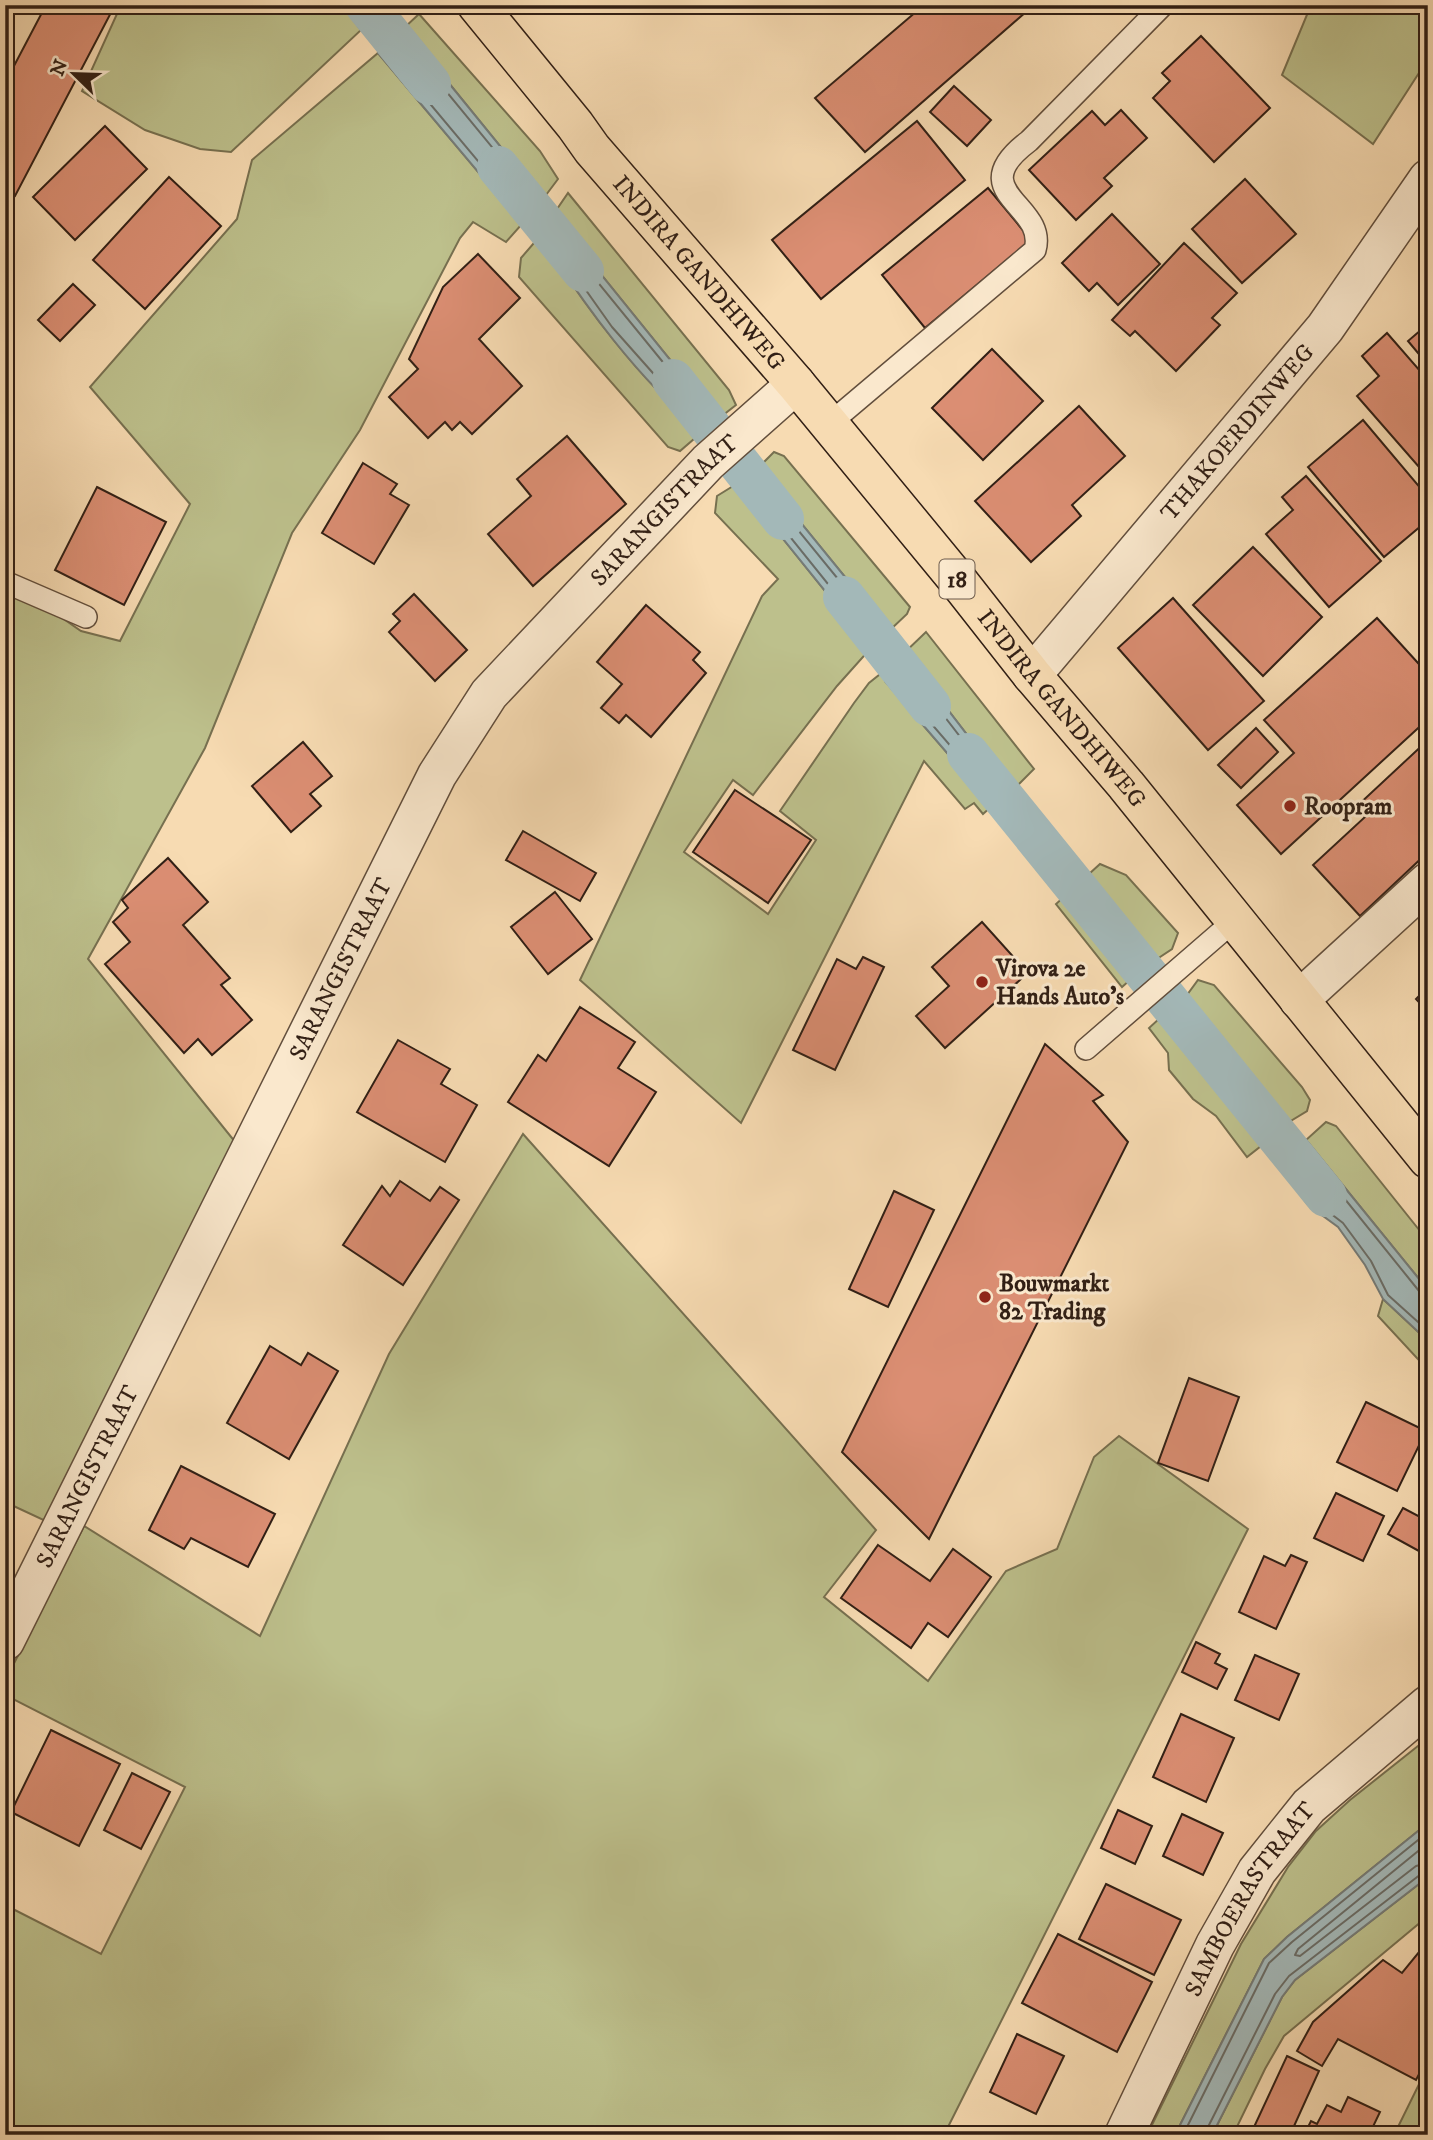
<svg xmlns="http://www.w3.org/2000/svg" width="1433" height="2140" font-family="'IM FELL DW Pica',serif">
  <style>
    .green { fill: #bdc08c; stroke: #777050; stroke-width: 2 }
    .water { fill: #a3b8b8; stroke: #757b77; stroke-width: 2 }
    .lines { fill: none; stroke-linecap: round; stroke-linejoin: round }
    .shore { stroke: #6a6c66; stroke-width: 2 }
    .canal { stroke: #a3b8b8; stroke-width: 42 }
    .building { fill: #db8e73; stroke: #311f15; stroke-width: 2 }
    .lane-casing { stroke: #624e3c; stroke-width: 24 }
    .street-casing { stroke: #624e3c; stroke-width: 41 }
    .primary-casing { stroke: #311f15; stroke-width: 41 }
    .lane { stroke: #fae8cd; stroke-width: 21 }
    .street { stroke: #fae8cd; stroke-width: 38 }
    .primary { stroke: #f7dbb2; stroke-width: 38 }
    .poi-dot { fill: #8f2418; stroke: #fae8cd; stroke-width: 2.5 }
    .labels { text-anchor: middle; stroke-width: 6; stroke-linejoin: round; paint-order: stroke }
    .shield { fill: #fae8cd; stroke: #6d5b4c; stroke-width: 2 }
    .shield-label { font-size: 23px; font-weight: bold; fill: #311f15 }
    .street-label { font-size: 24px; fill: #311f15; stroke: #fae8cd }
    .poi-label { font-size: 24px; font-weight: bold; fill: #311f15; stroke: #fae8cd; text-anchor: start }
  </style>
  <rect width="100%" height="100%" fill="#f7dbb2"/>
  <filter id="stains"><feTurbulence type="fractalNoise" baseFrequency=".00286" numOctaves="4"/><feColorMatrix values="0 0 0 0 .2 0 0 0 0 .09 0 0 0 0 .02 0 0 0 .5 -.17"/></filter>
  <radialGradient id="worn" r=".72"><stop offset=".6" stop-color="#630" stop-opacity="0"/><stop offset="1" stop-color="#630" stop-opacity=".3"/></radialGradient>
  <!-- green -->
  <g class="green">
    <path d="M121 5H342L361 30 231 152 200 149 145 130 82 91Z"/>
    <path d="M1311 5H1428V59L1373 144 1282 75Z"/>
    <path d="M419 14 540 151 558 179 543 199 404 28Z"/>
    <path d="M378 53 522 224 506 242 473 222 460 238 360 430 292 533 205 748 88 959 240 1148 52 1524 5 1502V578L81 631 120 641 190 504 90 387 237 219 252 160Z"/>
    <path d="M568 193 729 390 736 405 718 419 553 215Z"/>
    <path d="M540 236C585 306 637 378 702 432L680 451 668 447 519 277 521 258Z"/>
    <path d="M774 452 784 456 910 607 907 614 889 631 757 469Z"/>
    <path d="M738 483 871 648 837 686 753 795 733 780 684 852 768 914 816 840 780 811 854 703 869 683 884 671 885 681 980 791 994 804 983 814 974 803 965 809 924 761 741 1123 580 980 762 596 778 579 715 513 717 496Z"/>
    <path d="M926 632 1034 769 1011 792 915 667 902 655Z"/>
    <path d="M1100 864 1126 875 1178 933 1172 949 1157 959 1094 883 1068 904 1130 980 1122 987 1056 904Z"/>
    <path d="M1198 980 1214 985 1302 1087 1310 1100 1307 1111 1289 1122 1187 995Z"/>
    <path d="M1161 1017 1261 1146 1247 1157 1216 1116 1193 1099 1169 1070 1168 1053 1149 1028Z"/>
    <path d="M1326 1122 1336 1126 1428 1241V1290L1306 1140Z"/>
    <path d="M523 1134 876 1530 824 1597 928 1681 1006 1571 1057 1549 1094 1457 1119 1436 1248 1529 944 2135H5V1905L101 1954 185 1787 5 1695V1681L84 1526 260 1636 389 1354Z"/>
    <path d="M1383 1299 1428 1341V1370L1378 1316Z"/>
    <path d="M1428 1738V1823L1287 1937 1264 1959 1175 2135H1147L1241 1944 1288 1867 1316 1831 1350 1800Z"/>
    <path d="M1428 1877V1916L1284 2036 1265 2069 1233 2135H1212L1282 1997 1295 1980Z"/>
    <path d="M1428 2066V2135H1394Z"/>
  </g>
  <!-- water -->
  <g class="water">
    <path d="M342 5H387L389 8 361 30Z"/>
    <path d="M404 28 543 199 522 224 378 53Z"/>
    <path d="M553 215 718 419 702 432C637 378 585 306 540 236Z"/>
    <path d="M757 469 889 631 871 648 738 483Z"/>
    <path d="M902 655 915 667 1011 792 994 804 980 791 885 681 884 671Z"/>
    <path d="M1094 883 1157 959 1130 980 1068 904Z"/>
    <path d="M1187 995 1289 1122 1261 1146 1161 1017Z"/>
    <path d="M1306 1140 1428 1290V1341L1383 1299 1365 1265 1338 1227 1308 1205 1281 1169 1280 1160Z"/>
    <path d="M1428 1823V1877L1295 1980 1282 1997 1212 2135H1175L1264 1959 1287 1937Z"/>
  </g>
  <g class="lines">
    <!-- shore -->
    <g class="shore">
      <path d="M404 40 533 197 532 200 523 211 519 210 390 56V52Z"/>
      <path d="M553 230 556 231 706 415 704 421H700L684 408 612 327 549 238Z"/>
      <path d="M754 480 758 481 878 628V632L874 636 869 635 750 487V483Z"/>
      <path d="M902 666 910 672 999 787 998 792 993 794 985 786 892 678V673Z"/>
      <path d="M1091 894 1095 895 1145 956 1144 960 1134 968 1129 967 1080 908V904Z"/>
      <path d="M1184 1007 1188 1008 1277 1119V1123L1264 1134 1259 1133 1172 1020 1173 1016Z"/>
      <path d="M1303 1166H1308L1328 1191 1327 1196 1320 1194 1302 1170Z"/>
      <path d="M1428 1294 1419 1291 1307 1152 1303 1151 1288 1163V1167L1313 1200 1343 1223 1371 1261 1388 1295 1428 1331"/>
      <path d="M1428 1843 1298 1949 1295 1955 1300 1956 1416 1866 1428 1863"/>
      <path d="M1183 2135 1269 1963 1292 1942 1428 1832"/>
      <path d="M1206 2135 1207 2129 1275 1994 1289 1976 1421 1874 1428 1872"/>
    </g>
    <!-- canal -->
    <g class="canal">
      <path d="M366 5 430 84"/>
      <path d="M498 167 583 271"/>
      <path d="M673 380 783 519"/>
      <path d="M844 597 930 706"/>
      <path d="M968 754 1326 1196"/>
    </g>
  </g>
  <!-- building -->
  <g class="building">
    <path d="M46 5H115L15 196 5 191V83Z"/>
    <path d="M924 5H1034L865 152 815 98Z"/>
    <path d="M1201 36 1270 108 1214 162 1153 98 1170 81 1162 73Z"/>
    <path d="M954 86 991 120 967 146 930 112Z"/>
    <path d="M1121 110 1147 138 1104 178 1112 186 1076 220 1029 170 1092 111 1105 125Z"/>
    <path d="M917 121 965 180 821 299 772 240Z"/>
    <path d="M105 126 147 169 75 240 33 197Z"/>
    <path d="M169 177 221 226 145 309 93 260Z"/>
    <path d="M1245 179 1296 234 1242 283 1192 229Z"/>
    <path d="M988 188 1031 240 925 328 882 275Z"/>
    <path d="M1112 214 1160 264 1118 305 1097 283 1089 291 1062 263Z"/>
    <path d="M1184 243 1237 293 1212 318 1220 325 1176 371 1135 331 1130 336 1112 320Z"/>
    <path d="M478 254 520 298 479 339 522 386 472 434 460 422 452 430 445 422 428 438 389 397 418 369 409 359 443 287Z"/>
    <path d="M73 284 95 305 60 341 38 320Z"/>
    <path d="M1428 324V365L1408 341Z"/>
    <path d="M1387 333 1428 380V474L1426 475 1357 396 1379 376 1362 356Z"/>
    <path d="M992 349 1043 401 983 460 932 408Z"/>
    <path d="M1079 406 1125 456 1072 505 1081 516 1031 562 975 501Z"/>
    <path d="M1363 420 1428 497V520L1384 557 1308 467Z"/>
    <path d="M567 436 626 504 533 586 488 534 531 496 517 479Z"/>
    <path d="M363 463 397 484 390 494 409 505 374 564 322 533Z"/>
    <path d="M1306 476 1381 561 1329 607 1266 534 1293 510 1282 497Z"/>
    <path d="M97 487 166 522 124 605 55 570Z"/>
    <path d="M1253 547 1322 617 1263 676 1193 605Z"/>
    <path d="M414 594 467 650 435 681 389 632 400 621 393 614Z"/>
    <path d="M1173 598 1264 701 1208 750 1118 648Z"/>
    <path d="M646 605 700 652 693 660 706 673 651 737 626 715 619 723 601 708 622 684 597 662Z"/>
    <path d="M1377 618 1428 674V719L1281 854 1237 805 1294 753 1264 720Z"/>
    <path d="M1256 728 1278 752 1241 788 1218 765Z"/>
    <path d="M1428 740V852L1360 916 1313 865 1365 817 1356 807Z"/>
    <path d="M303 742 332 776 310 794 321 806 291 832 252 786Z"/>
    <path d="M735 790 811 840 768 903 693 852Z"/>
    <path d="M523 831 596 873 580 901 506 860Z"/>
    <path d="M168 858 208 902 183 925 230 978 221 985 252 1020 212 1055 198 1039 184 1053 105 964 130 942 113 922 128 908 122 900Z"/>
    <path d="M555 892 592 939 548 974 511 927Z"/>
    <path d="M982 922 1018 962 1011 969 1021 979 945 1048 916 1016 949 986 932 967Z"/>
    <path d="M863 957 884 967 835 1070 793 1050 837 959 856 969Z"/>
    <path d="M1428 987V1012L1416 999Z"/>
    <path d="M580 1007 635 1042 618 1068 656 1092 609 1166 508 1102 538 1055 546 1061Z"/>
    <path d="M398 1040 450 1069 441 1084 477 1105 445 1162 357 1112Z"/>
    <path d="M1045 1044 1103 1095 1093 1101 1128 1142 929 1539 842 1452Z"/>
    <path d="M400 1181 430 1201 440 1187 459 1200 403 1285 343 1245 382 1186 390 1196Z"/>
    <path d="M894 1191 934 1210 888 1307 849 1289Z"/>
    <path d="M270 1346 301 1365 308 1353 338 1371 289 1459 227 1423Z"/>
    <path d="M1189 1378 1239 1397 1208 1481 1158 1463Z"/>
    <path d="M1366 1402 1426 1431 1397 1491 1337 1462Z"/>
    <path d="M181 1466 275 1514 248 1567 191 1538 184 1549 149 1530Z"/>
    <path d="M1336 1493 1384 1516 1363 1561 1314 1538Z"/>
    <path d="M1403 1508 1428 1521V1556L1388 1534Z"/>
    <path d="M878 1545 930 1581 953 1549 991 1577 948 1637 928 1623 911 1648 841 1598Z"/>
    <path d="M1291 1555 1307 1562 1276 1629 1239 1612 1264 1556 1285 1566Z"/>
    <path d="M1196 1642 1220 1654 1215 1663 1227 1669 1217 1689 1182 1672Z"/>
    <path d="M1255 1655 1299 1674 1279 1720 1235 1700Z"/>
    <path d="M1181 1714 1234 1738 1206 1802 1153 1777Z"/>
    <path d="M51 1730 120 1764 79 1846 11 1812Z"/>
    <path d="M132 1773 170 1792 141 1849 104 1830Z"/>
    <path d="M1118 1810 1152 1826 1135 1864 1101 1848Z"/>
    <path d="M1182 1814 1223 1833 1203 1875 1163 1856Z"/>
    <path d="M1106 1884 1181 1920 1154 1975 1079 1939Z"/>
    <path d="M1058 1934 1152 1982 1117 2052 1022 2003Z"/>
    <path d="M1428 1941V2057L1416 2080 1338 2039 1322 2066 1297 2051 1313 2022 1383 1960 1402 1973Z"/>
    <path d="M1017 2034 1064 2056 1036 2114 990 2092Z"/>
    <path d="M1287 2056 1319 2071 1290 2135H1272L1254 2127Z"/>
    <path d="M1348 2097 1380 2112 1369 2135H1304L1311 2121 1317 2124 1327 2105 1341 2112Z"/>
  </g>
  <g class="lines">
    <!-- lane casing -->
    <g class="lane-casing">
      <g id="lane">
        <path d="M829 424 1035 250C1048 204 960 193 1029 141L1163 5"/>
        <path d="M5 582 86 617"/>
        <path d="M1086 1049 1235 920"/>
      </g>
    </g>
    <!-- street casing -->
    <g class="street-casing">
      <g id="street">
        <path id="s1" d="M1032 675 1325 328 1428 179"/>
        <path d="M1299 1000 1428 882"/>
        <path id="s2" d="M5 1641 437 775 489 694 708 462 796 384"/>
        <path id="s3" d="M1124 2135 1215 1945 1257 1871 1309 1806 1428 1705"/>
      </g>
    </g>
    <!-- primary casing -->
    <g class="primary-casing">
      <g id="primary">
        <path id="s4" d="M477 5 575 125 592 149 796 384 955 577 1032 675 1126 785 1428 1159"/>
      </g>
    </g>
    <!-- lane -->
    <use href="#lane" class="lane"/>
    <!-- street -->
    <use href="#street" class="street"/>
    <!-- primary -->
    <use href="#primary" class="primary"/>
  </g>
  <!-- markers -->
  <g class="poi-dot">
    <circle cx="1290" cy="806" r="7"/>
    <circle cx="982" cy="982" r="7"/>
    <circle cx="985" cy="1297" r="7"/>
  </g>
  <g class="labels">
    <!-- shield labels -->
    <rect class="shield" x="939.5" y="559.5" width="35" height="39" rx="5"/>
    <g class="shield-label">
      <text x="957" y="587">18</text>
    </g>
    <!-- street labels -->
    <g class="street-label">
      <text dy="8" stroke="none"><textPath href="#s4" startOffset="348">INDIRA GANDHIWEG</textPath></text>
      <text dy="8" stroke="none"><textPath href="#s1" startOffset="318">THAKOERDINWEG</textPath></text>
      <text dy="8" stroke="none"><textPath href="#s2" startOffset="1318">SARANGISTRAAT</textPath></text>
      <text dy="8" stroke="none"><textPath href="#s4" startOffset="915">INDIRA GANDHIWEG</textPath></text>
      <text dy="8" stroke="none"><textPath href="#s2" startOffset="751">SARANGISTRAAT</textPath></text>
      <text dy="8" stroke="none"><textPath href="#s2" startOffset="184">SARANGISTRAAT</textPath></text>
      <text dy="8" stroke="none"><textPath href="#s3" startOffset="268">SAMBOERASTRAAT</textPath></text>
    </g>
    <!-- poi labels -->
    <g class="poi-label">
      <text x="1304" y="814">Roopram</text>
      <text x="996" y="976">Virova 2e<tspan x="996" dy="28">Hands Auto's</tspan></text>
      <text x="999" y="1291">Bouwmarkt<tspan x="999" dy="28">82 Trading</tspan></text>
    </g>
  </g>
  <!-- margin -->
  <rect width="1433" height="2140" fill="none" stroke="#f7dbb2" stroke-width="28"/>
  <rect x="7" y="7" width="1419" height="2126" fill="none" stroke="#311f15" stroke-width="3.5"/>
  <rect x="14" y="14" width="1405" height="2112" fill="none" stroke="#311f15" stroke-width="2"/>
  <!-- north arrow -->
  <g transform="translate(74 74) rotate(293)" stroke="#fae8cd" stroke-width="5" paint-order="stroke">
  <path d="M0-5L12 26L0 18L-12 26Z" fill="#311f15"/>
  <text y="-10" font-size="19" font-weight="bold" text-anchor="middle" fill="#311f15">N</text>
  </g>
  <rect width="100%" height="100%" filter="url(#stains)"/>
  <rect width="100%" height="100%" fill="url(#worn)"/>
</svg>
